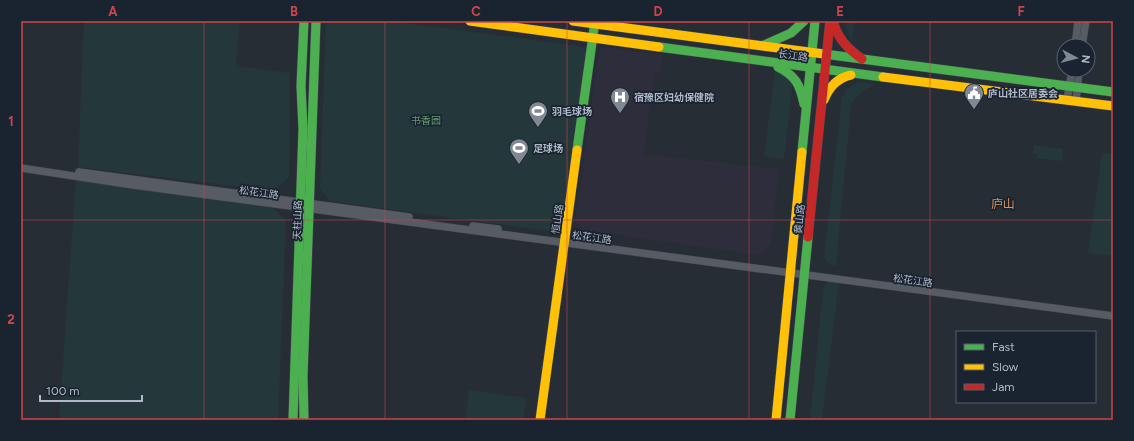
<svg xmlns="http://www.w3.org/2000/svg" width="1134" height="441" font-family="Figtree,'Noto Sans SC',sans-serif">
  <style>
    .medical { fill: #2e2d3b }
    .green { fill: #24383b }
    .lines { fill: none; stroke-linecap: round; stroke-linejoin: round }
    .street-casing { stroke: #454950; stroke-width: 8 }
    .fast-casing { stroke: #454950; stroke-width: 10 }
    .slow-casing { stroke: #454950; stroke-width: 10 }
    .jam-casing { stroke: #454950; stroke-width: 10 }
    .street { stroke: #575b63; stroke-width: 7 }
    .fast { stroke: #4caf50; stroke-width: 9 }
    .slow { stroke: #ffc107; stroke-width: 9 }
    .jam { stroke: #c62828; stroke-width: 9 }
    .grid { fill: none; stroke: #ce4548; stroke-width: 1; stroke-opacity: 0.55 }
    .labels { text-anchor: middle; stroke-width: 3.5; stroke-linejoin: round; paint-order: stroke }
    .street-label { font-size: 10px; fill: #b0b9c7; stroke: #1a2330 }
    .poi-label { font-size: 10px; font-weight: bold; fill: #b0b9c7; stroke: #1a2330; text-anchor: start }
    .park-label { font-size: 10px; fill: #669971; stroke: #1a2330 }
    .quarter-label { font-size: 12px; fill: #d88f5a; stroke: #1a2330 }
    .neatline { fill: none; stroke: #ce4548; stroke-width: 1.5 }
    .grid-label { font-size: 13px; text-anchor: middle; font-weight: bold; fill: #ce4548 }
  </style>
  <rect width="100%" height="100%" fill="#272d35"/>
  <!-- medical -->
  <path class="medical" d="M604 47 662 55 660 74 654 73 644 154 779 169 771 244 758 255 583 230 575 221 599 52Z"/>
  <!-- green -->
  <g class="green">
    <path d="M84 21H240L236 63 241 67 290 73 289 177 274 191 78 167Z"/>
    <path d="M330 21H389L585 47 586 50 562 222 549 231 330 201 320 188 326 24Z"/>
    <path d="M846 21H854L852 41 846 28Z"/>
    <path d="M775 71 784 73 793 79 784 159 764 156Z"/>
    <path d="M858 82 874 84C865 90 856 94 851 105L836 266 828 263 824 257 842 98 847 89Z"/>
    <path d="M1034 145 1063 149 1062 161 1036 158 1037 154H1033Z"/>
    <path d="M1102 153 1113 154V256L1088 253Z"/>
    <path d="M76 180 273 208 286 220 278 420H59Z"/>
    <path d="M832 281 839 282 822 420H810L823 290C825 285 827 282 832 281Z"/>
    <path d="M469 390 526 398 523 420H465Z"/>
  </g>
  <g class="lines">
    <!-- street casing -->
    <g class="street-casing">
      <g id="street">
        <path d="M1075 46 1078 21"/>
        <path d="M1082 46 1086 21"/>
        <path d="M1067 100 1072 70"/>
        <path d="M1076 101 1079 70"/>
        <path d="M21 168 133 185 1113 316"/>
        <path d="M79 172 409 217"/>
        <path d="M473 226 498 229"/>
      </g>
    </g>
    <!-- fast casing -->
    <g class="fast-casing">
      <g id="fast">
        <path d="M764 45 791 33 804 21"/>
        <path d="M659 47 883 77"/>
        <path d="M824 54 1113 92"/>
        <path d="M778 67C796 76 800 85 804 104"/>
        <path d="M577 150 595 21"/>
        <path d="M802 152 815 21"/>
        <path d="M293 420 303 129 301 86 304 21"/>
        <path d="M304 420 303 376 316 21"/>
        <path d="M790 420 808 237"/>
      </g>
    </g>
    <!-- slow casing -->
    <g class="slow-casing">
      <g id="slow">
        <path d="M470 21 659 47"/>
        <path d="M573 21 824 54"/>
        <path d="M883 77 1113 106"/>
        <path d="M824 100C829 87 837 78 851 75"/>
        <path d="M540 420 577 150"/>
        <path d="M776 420 802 152"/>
      </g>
    </g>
    <!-- jam casing -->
    <g class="jam-casing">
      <g id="jam">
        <path d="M833 21C837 38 848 49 862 59"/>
        <path d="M808 237 830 21"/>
      </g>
    </g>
    <!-- street -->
    <use href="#street" class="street"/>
    <!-- fast -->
    <use href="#fast" class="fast"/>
    <!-- slow -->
    <use href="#slow" class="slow"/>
    <!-- jam -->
    <use href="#jam" class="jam"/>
  </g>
  <!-- grid -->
  <path class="grid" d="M204 21V420M385 21V420M567 21V420M749 21V420M930 21V420M21 220H1113"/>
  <!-- icons -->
  <defs>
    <g id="civic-pin" transform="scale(1)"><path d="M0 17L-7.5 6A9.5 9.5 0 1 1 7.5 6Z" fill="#808894" stroke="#1a2330"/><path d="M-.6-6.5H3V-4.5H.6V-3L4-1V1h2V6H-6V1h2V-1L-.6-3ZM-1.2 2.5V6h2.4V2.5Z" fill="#fff"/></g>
    <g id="hospital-pin" transform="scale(1)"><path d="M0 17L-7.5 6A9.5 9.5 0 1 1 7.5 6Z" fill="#808894" stroke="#1a2330"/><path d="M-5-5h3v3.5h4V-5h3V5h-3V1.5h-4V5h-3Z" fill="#fff"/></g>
    <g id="stadium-pin" transform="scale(1)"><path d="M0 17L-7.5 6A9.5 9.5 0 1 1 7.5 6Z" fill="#808894" stroke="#1a2330"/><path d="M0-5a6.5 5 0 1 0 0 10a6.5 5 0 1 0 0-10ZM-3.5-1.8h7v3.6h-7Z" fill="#fff"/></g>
  </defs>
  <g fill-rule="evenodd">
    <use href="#civic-pin" x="974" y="93"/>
    <use href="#hospital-pin" x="620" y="97"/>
    <use href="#stadium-pin" x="538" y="111"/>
    <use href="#stadium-pin" x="519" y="148"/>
  </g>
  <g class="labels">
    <!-- street labels -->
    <g class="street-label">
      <text transform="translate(793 55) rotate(8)" y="4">长江路</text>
      <text transform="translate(259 192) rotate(8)" y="4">松花江路</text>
      <text transform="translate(557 219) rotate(-82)" y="4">恒山路</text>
      <text transform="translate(799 219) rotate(-84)" y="4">黄山路</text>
      <text transform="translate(297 220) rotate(-88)" y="4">天柱山路</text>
      <text transform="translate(592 237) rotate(8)" y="4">松花江路</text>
      <text transform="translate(913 280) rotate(8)" y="4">松花江路</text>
    </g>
    <!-- poi labels -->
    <g class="poi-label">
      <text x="988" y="97">庐山社区居委会</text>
      <text x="634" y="101">宿豫区妇幼保健院</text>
      <text x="552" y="115">羽毛球场</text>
      <text x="533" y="152">足球场</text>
    </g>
    <!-- park labels -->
    <g class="park-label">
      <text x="426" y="124">书香园</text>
    </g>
    <!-- quarter labels -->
    <g class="quarter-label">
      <text x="1003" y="208">庐山</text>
    </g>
  </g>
  <!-- border -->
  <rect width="1134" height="441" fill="none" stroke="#1a2330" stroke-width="44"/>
  <!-- legend -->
  <rect x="956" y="331" width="140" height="72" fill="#1a2330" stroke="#565f6c"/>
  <rect x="964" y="344" width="20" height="6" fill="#4caf50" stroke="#565f6c"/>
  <text x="992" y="351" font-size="12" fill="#b0b9c7">Fast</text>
  <rect x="964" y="364" width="20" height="6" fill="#ffc107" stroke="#565f6c"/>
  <text x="992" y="371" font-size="12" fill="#b0b9c7">Slow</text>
  <rect x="964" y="384" width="20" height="6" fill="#c62828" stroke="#565f6c"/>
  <text x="992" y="391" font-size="12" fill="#b0b9c7">Jam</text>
  <!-- north arrow -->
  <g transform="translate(1076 58) rotate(97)"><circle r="19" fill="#1a2330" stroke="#565f6c"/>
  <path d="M0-3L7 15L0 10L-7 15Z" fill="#808894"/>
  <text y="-6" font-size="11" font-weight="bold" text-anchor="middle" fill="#b0b9c7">N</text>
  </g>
  <!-- scale -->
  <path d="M40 395v6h102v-6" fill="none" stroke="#b0b9c7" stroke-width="2"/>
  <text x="46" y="395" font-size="12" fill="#b0b9c7" stroke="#1a2330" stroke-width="3" paint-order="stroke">100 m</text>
  <rect x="22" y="22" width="1090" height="397" class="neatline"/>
  <g class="grid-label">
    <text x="113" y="16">A</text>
    <text x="294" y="16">B</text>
    <text x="476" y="16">C</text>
    <text x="658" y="16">D</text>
    <text x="840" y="16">E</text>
    <text x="1021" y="16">F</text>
    <text x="11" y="126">1</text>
    <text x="11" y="324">2</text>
  </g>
</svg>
